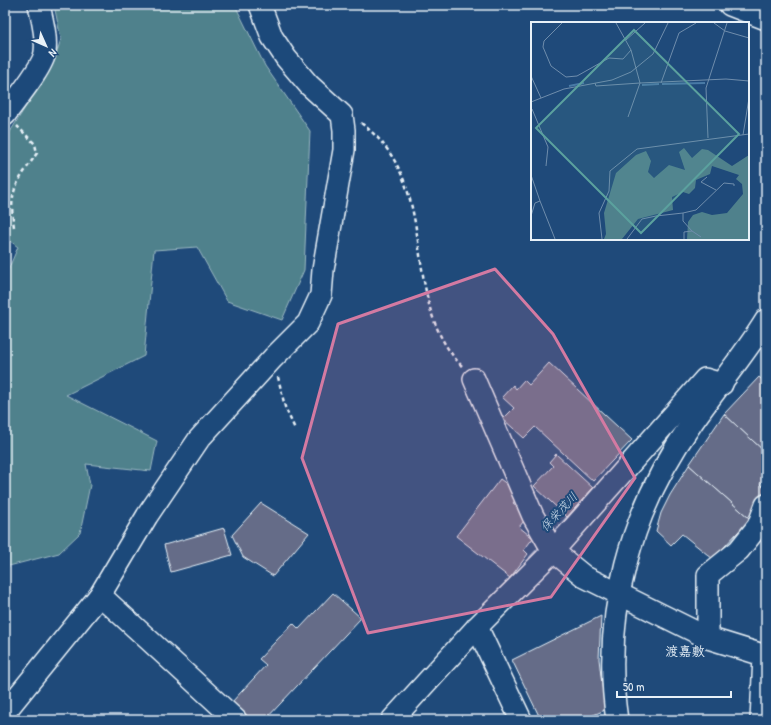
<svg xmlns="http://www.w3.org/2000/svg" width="771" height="725" font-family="'Patrick Hand','Klee One',sans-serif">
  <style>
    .green { fill: #4f818c; stroke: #9cb9c2 }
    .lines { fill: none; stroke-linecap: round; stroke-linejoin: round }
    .stream { stroke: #89aac7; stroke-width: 4.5 }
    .building { fill: #656c88; stroke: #e8f1f8 }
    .minor-casing { stroke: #e8f1f8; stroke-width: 24 }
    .path { stroke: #e8f1f8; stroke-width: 2.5; stroke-dasharray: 4 3; stroke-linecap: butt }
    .minor { stroke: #1f4a7a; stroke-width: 21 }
    .marked { fill: #d37aa2; fill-opacity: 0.2; stroke: #d37aa2; stroke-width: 3; stroke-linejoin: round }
    .labels { text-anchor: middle; stroke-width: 4; stroke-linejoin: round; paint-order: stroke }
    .water-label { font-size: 12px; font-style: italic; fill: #d0dfec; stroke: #1f4a7a }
    .quarter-label { font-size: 13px; font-weight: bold; fill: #e8f1f8; stroke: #1f4a7a }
    .inset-river { fill: none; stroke: #497aa6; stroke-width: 2 }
    .inset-road { fill: none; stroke: #6f8dac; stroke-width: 1 }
    .view { fill: #5ba19e; fill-opacity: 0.15; stroke: #5ba19e; stroke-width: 2 }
    .inset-edge { fill: none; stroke: #e8f1f8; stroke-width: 2 }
  </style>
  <rect width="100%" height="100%" fill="#1f4a7a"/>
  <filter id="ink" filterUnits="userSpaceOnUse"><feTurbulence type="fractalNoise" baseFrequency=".025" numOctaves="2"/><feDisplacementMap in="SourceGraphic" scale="8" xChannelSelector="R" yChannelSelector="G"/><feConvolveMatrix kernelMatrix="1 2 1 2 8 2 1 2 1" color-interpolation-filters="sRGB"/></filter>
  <g filter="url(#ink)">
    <!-- green -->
    <path class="green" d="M54 5H235L265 66 310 131 304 270 282 320 227 301 197 247 154 250 144 356 66 395 157 441 151 471 86 464 90 485 80 533 59 553 5 567V277L18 247 5 237V140L54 61 61 39Z"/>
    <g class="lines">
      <!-- stream -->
      <g class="stream">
        <path d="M552 536 575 510"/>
        <path d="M531 558 544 544"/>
      </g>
    </g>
    <!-- building -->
    <g class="building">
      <path d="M549 363 632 440 593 481 535 427 524 438 503 419 514 408 502 397 513 385 516 389 524 380 529 385Z"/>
      <path d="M759 377 766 383V453L724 414Z"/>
      <path d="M724 414 766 453V476L760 484 766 490 756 502 758 505 750 519 689 465Z"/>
      <path d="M556 454 593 488 567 517 534 486 553 466 549 462Z"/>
      <path d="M689 465 750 519 713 559 682 534 671 545 656 531 661 513 670 495Z"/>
      <path d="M500 479 520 494 513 503 529 515 519 527 533 538 524 550 528 554 510 578 456 536Z"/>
      <path d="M261 503 309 533 273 576 243 557 232 535Z"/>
      <path d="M224 528 232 555 171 572 164 545Z"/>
      <path d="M333 593 361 618 265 720H249L231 703 266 665 259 659 293 623 299 629Z"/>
      <path d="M601 616 599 659 605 710 582 720H541L512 660Z"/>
    </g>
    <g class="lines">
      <!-- minor casing -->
      <g class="minor-casing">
        <g id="minor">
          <path d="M730 5 766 19"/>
          <path d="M5 115C15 101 44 66 45 52 47 36 42 20 39 5"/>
          <path d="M722 384 705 379 553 551 585 577 708 638 766 656"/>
          <path d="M100 595 236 720"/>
          <path d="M477 627 521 720"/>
          <path d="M708 638V575L739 550 758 526 766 505"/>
          <path d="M5 712 100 595 147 516 199 439 273 358 308 323 321 295 323 270 344 150V130L342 115 309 85 286 58 272 37 260 5"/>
          <path d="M392 720 477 627 553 551 533 516 474 379"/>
          <path d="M617 720C601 615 631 509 692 423 716 388 744 356 766 320"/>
          <path d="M761 720 764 656"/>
        </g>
      </g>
      <!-- path -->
      <g class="path">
        <path d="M361 123C445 186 396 299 462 366"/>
        <path d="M14 227C8 189 17 183 37 153L35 144 17 126"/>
        <path d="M278 377 285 407 295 429"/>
      </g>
      <!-- minor -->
      <use href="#minor" class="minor"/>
    </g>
  </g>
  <!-- marked area -->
  <path class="marked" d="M495 269 553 334 635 478 551 597 368 633 302 458 338 324Z"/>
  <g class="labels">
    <!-- water labels -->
    <g class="water-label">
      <text transform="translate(559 512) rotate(-47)" y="4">保栄茂川</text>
    </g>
    <!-- quarter labels -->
    <g class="quarter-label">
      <text x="685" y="656">渡嘉敷</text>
    </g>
  </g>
  <!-- overview -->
  <g transform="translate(531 22)">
    <rect width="218" height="218" fill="#1f4a7a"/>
    <path d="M153 126 161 136 171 127 177 128 201 144 218 133V217H156L157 200 162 193 171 190 181 193 196 191 212 172 211 162 205 157 208 153 181 144 179 152 165 158 164 166 158 172 152 170 141 175 142 188 107 197 91 217H73L75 212 73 191 85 151 105 133 115 129 120 139 117 150 123 156 138 143 154 148 148 130Z" fill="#4f818c"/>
    <path class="inset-river" d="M131 62 174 61M111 63 128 62M38 64 53 61"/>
    <path class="inset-road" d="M31 1 13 19 12 25 20 44 35 55 46 54 78 36 92 37 100 28M183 1 194 9 218 16M95 18 114 1M0 54 10 76M64 61 65 64 109 61 100 28 85 1M130 61 148 11 165 1M0 80 33 67 81 58 100 50 122 32 137 1M1 87 17 125 15 144M97 95 109 61 195 57 218 59M212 113 218 76M177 116 175 66 196 1M0 153 9 179M176 155 170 160 185 168M152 191 165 188 193 161 203 162V164M0 194 4 181 9 179 24 217M71 217 68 191 78 169 79 149 106 127 218 112M96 217 111 197 125 194 152 191V199L161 209M153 217V210L161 209 170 215"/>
    <path class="view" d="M103 8 208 112 110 211 5 106Z"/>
    <rect width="218" height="218" class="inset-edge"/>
  </g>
  <!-- margin -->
  <rect width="771" height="725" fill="none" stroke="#1f4a7a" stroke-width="20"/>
  <rect x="10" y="10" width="751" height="705" fill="none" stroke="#e8f1f8" stroke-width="1.5" filter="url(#ink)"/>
  <!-- north arrow -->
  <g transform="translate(46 46) rotate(135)" stroke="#1f4a7a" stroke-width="3" paint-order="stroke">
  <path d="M0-3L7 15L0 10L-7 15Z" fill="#e8f1f8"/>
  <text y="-6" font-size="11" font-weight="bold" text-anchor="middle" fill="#e8f1f8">N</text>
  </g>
  <!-- scale -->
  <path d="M617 691v6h114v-6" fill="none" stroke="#e8f1f8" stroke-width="2"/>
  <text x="623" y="691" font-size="12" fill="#e8f1f8" stroke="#1f4a7a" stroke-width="3" paint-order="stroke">50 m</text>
</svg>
